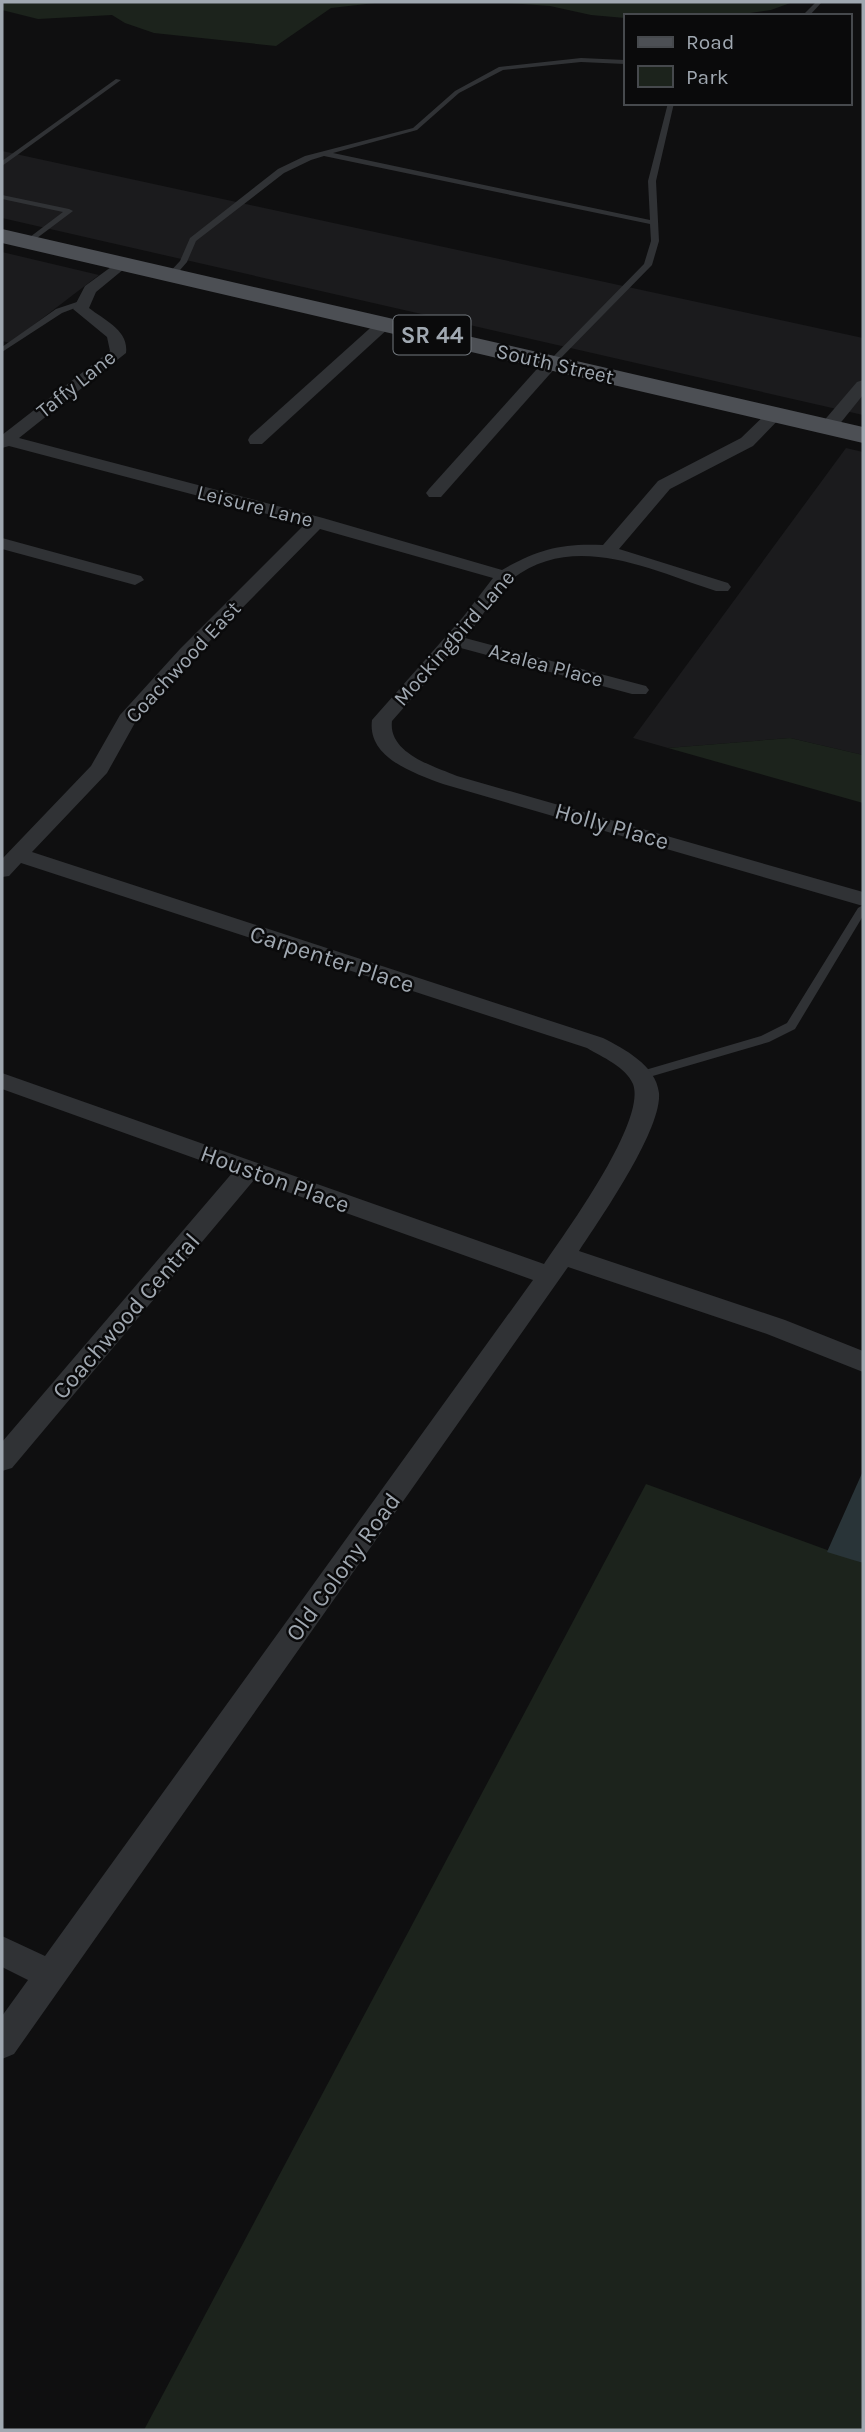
<svg xmlns="http://www.w3.org/2000/svg" width="865" height="2432" font-family="Karla,sans-serif">
  <style>
    .built { fill: #1b1b1d }
    .green { fill: #1c231c }
    .water { fill: #293438 }
    .lines { fill: none; stroke-linecap: round; stroke-linejoin: round }
    .service { fill: #303235; fill-rule: evenodd }
    .minor { fill: #303235; fill-rule: evenodd }
    .primary { fill: #4c4f54; fill-rule: evenodd }
    .labels { text-anchor: middle; stroke-width: 5; stroke-linejoin: round; paint-order: stroke }
    .far-street-label { font-size: 21px; fill: #a0a8b1; stroke: #0a0a0b }
    .shield { fill: #0a0a0b; stroke: #73797f; stroke-width: 2 }
    .shield-label { font-size: 23px; font-weight: bold; fill: #a0a8b1 }
    .street-label { font-size: 24px; fill: #a0a8b1; stroke: #0a0a0b }
  </style>
  <rect width="100%" height="100%" fill="#0f0f10"/>
  <!-- built -->
  <g class="built">
    <path d="M2 151 863 338V415L2 218Z"/>
    <path d="M2 252 99 275 10 343 2 341Z"/>
    <path d="M846 448 863 452V755L790 738 668 748 633 738Z"/>
  </g>
  <!-- green -->
  <g class="green">
    <path d="M2 2H384L331 8 276 46 154 33 125 23 112 15 38 19 2 10Z"/>
    <path d="M494 2H793L771 10 729 16 625 18 591 15 550 6Z"/>
    <path d="M790 738 863 755V803L668 748Z"/>
    <path d="M646 1484 863 1563V2430H144Z"/>
  </g>
  <!-- water -->
  <path class="water" d="M863 1471V1563L827 1552Z"/>
  <g class="lines">
    <!-- service -->
    <g class="service">
      <path d="M816 2H822L809 16H802Z"/>
      <path d="M581 58 625 60V64L581 62 503 70 459 93 417 130 333 153 650 220 648 181 668 103H674L656 181 659 241 652 265 554 365 547 363 644 264 651 241 650 224 324 156 311 160 284 173 196 241 187 262 174 277 167 275 180 261 190 238 278 169 305 156 413 128 455 91 499 67Z"/>
      <path d="M116 79 121 80 2 166V161Z"/>
      <path d="M2 195 69 209 73 211 29 244 25 242 26 240 63 212 2 199Z"/>
      <path d="M80 301H83V305L62 313 2 352V347L56 309Z"/>
      <path d="M863 905V916L795 1029 769 1042 639 1080 635 1079 633 1076 635 1073 761 1036 787 1023 858 908Z"/>
    </g>
    <!-- minor -->
    <g class="minor">
      <path d="M122 259 130 264 96 292 89 308C104 320 129 330 126 353L19 438 323 518 502 570C538 549 562 543 603 545L658 481 741 438 769 411 775 410 783 415 753 446 670 489 619 549 728 583 731 587 728 591H716C650 570 575 531 512 579 494 593 481 620 465 638L646 686 649 690 646 694H632L457 647 392 721C388 753 433 766 457 776L863 892V906L443 784C414 773 367 758 372 720L463 617 493 578 320 529 194 657 136 721 107 773 32 852 603 1038C624 1049 656 1065 659 1093 662 1130 600 1219 579 1251L785 1320 863 1351V1372L767 1334 568 1267 14 2054 2 2059V2016L28 1980 2 1967V1936L45 1956 533 1280 254 1180 12 1468 2 1471V1442L233 1172 2 1089V1073L544 1264C565 1233 647 1121 633 1084 626 1067 602 1057 587 1048L21 863 9 876 2 877V859L91 766 120 715 180 649 305 524 9 446 2 448V435L110 351 107 337 73 309 85 286Z"/>
      <path d="M384 319 390 321V327L262 444H250L248 440 250 436 378 321Z"/>
      <path d="M551 358 557 360V366L441 497H429L426 493 429 489 545 360Z"/>
      <path d="M863 380V395L834 431H822L820 427 822 423 857 382Z"/>
      <path d="M2 538 141 576 144 580 135 585 2 549Z"/>
    </g>
    <!-- primary -->
    <path class="primary" d="M2 229 863 427V443L2 243Z"/>
  </g>
  <g class="labels">
    <!-- far-street labels -->
    <g class="far-street-label">
      <text transform="translate(555 364) rotate(13)" y="7">South Street</text>
      <text transform="translate(76 384) rotate(-39)" y="7">Taffy Lane</text>
      <text transform="translate(255 506) rotate(14)" y="7">Leisure Lane</text>
      <text transform="translate(454 638) rotate(-49)" y="7">Mockingbird Lane</text>
      <text transform="translate(183 662) rotate(-47)" y="7">Coachwood East</text>
      <text transform="translate(546 665) rotate(15)" y="7">Azalea Place</text>
    </g>
    <!-- shield labels -->
    <rect class="shield" x="393.5" y="315.5" width="77" height="39" rx="5"/>
    <g class="shield-label">
      <text x="432" y="343">SR 44</text>
    </g>
    <!-- street labels -->
    <g class="street-label">
      <text transform="translate(612 826) rotate(16)" y="8">Holly Place</text>
      <text transform="translate(332 959) rotate(18)" y="8">Carpenter Place</text>
      <text transform="translate(275 1179) rotate(20)" y="8">Houston Place</text>
      <text transform="translate(126 1316) rotate(-49)" y="8">Coachwood Central</text>
      <text transform="translate(343 1567) rotate(-54)" y="8">Old Colony Road</text>
    </g>
  </g>
  <!-- border -->
  <rect width="865" height="2432" fill="none" stroke="#a0a8b1" stroke-width="7"/>
  <!-- legend -->
  <rect x="624" y="14" width="228" height="91" fill="#0a0a0b" stroke="#46494d" stroke-width="2"/>
  <rect x="638" y="37" width="35" height="10" fill="#4c4f54" stroke="#46494d" stroke-width="2"/>
  <text x="686" y="49" font-size="21" fill="#a0a8b1">Road</text>
  <rect x="638" y="66" width="35" height="21" fill="#1c231c" stroke="#46494d" stroke-width="2"/>
  <text x="686" y="84" font-size="21" fill="#a0a8b1">Park</text>
</svg>
